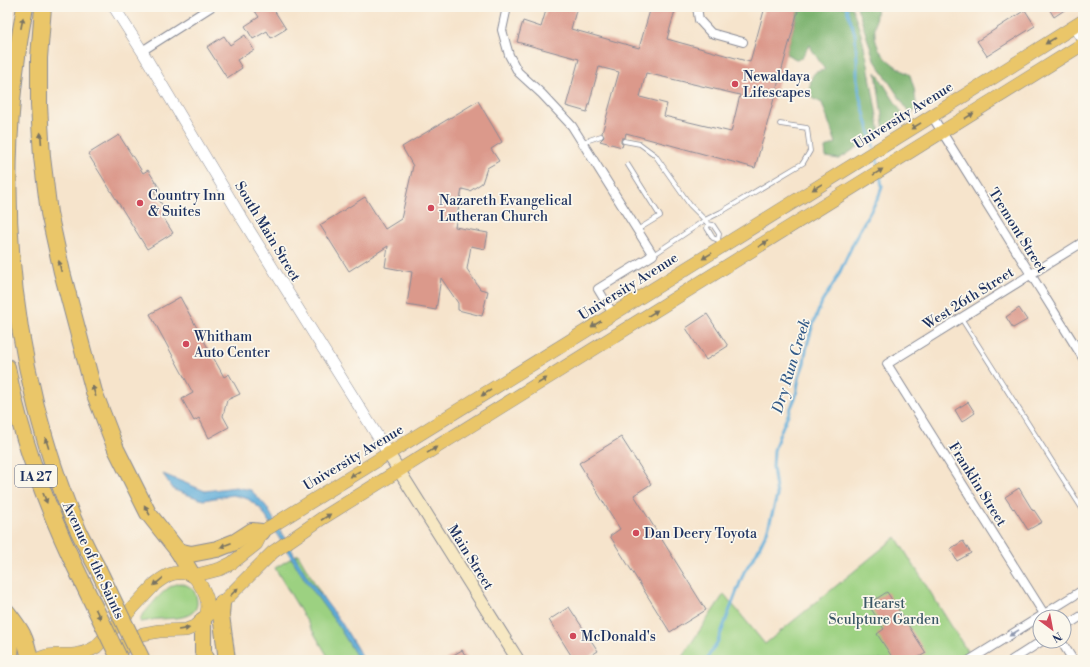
<svg xmlns="http://www.w3.org/2000/svg" width="1090" height="667" font-family="'Libre Bodoni',serif">
  <style>
    .green { fill: #9cd181; stroke: #5c8070 }
    .forest { fill: #7db36f; stroke: #4c7166 }
    .water { fill: #60add9; stroke: #3e6e9c }
    .lines { fill: none; stroke-linecap: round; stroke-linejoin: round }
    .stream { stroke: #60add9; stroke-width: 3 }
    .building { fill: #db998b; fill-rule: evenodd }
    .service-casing { stroke: #888a95; stroke-width: 5.5 }
    .minor-casing { stroke: #888a95; stroke-width: 10 }
    .tertiary-casing { stroke: #888a95; stroke-width: 12 }
    .secondary-casing { stroke: #888a95; stroke-width: 14 }
    .primary-casing { stroke: #888a95; stroke-width: 14 }
    .motorway-casing { stroke: #888a95; stroke-width: 18 }
    .service { stroke: #fff; stroke-width: 4 }
    .minor { stroke: #fff; stroke-width: 8 }
    .tertiary { stroke: #fff; stroke-width: 11 }
    .secondary { stroke: #f7e8c3; stroke-width: 12 }
    .primary { stroke: #eac669; stroke-width: 13 }
    .motorway { stroke: #eac669; stroke-width: 16 }
    .motorway-bridge-casing { stroke: #888a95; stroke-width: 18; stroke-linecap: butt }
    .motorway-bridge { stroke: #eac669; stroke-width: 16 }
    .oneway { fill: #787363 }
    .oneway2 { fill: #8d97ae }
    .poi-dot { fill: #d1495b; stroke: #fbf7ec; stroke-width: 1.5 }
    .labels { text-anchor: middle; stroke-width: 3.5; stroke-linejoin: round; paint-order: stroke }
    .shield { fill: #fbf7ec; stroke: #5e6b89; stroke-width: 1 }
    .shield-label { font-size: 13px; font-weight: bold; fill: #1b2f5e }
    .poi-label { font-size: 14px; fill: #1b2f5e; stroke: #fbf7ec; text-anchor: start }
    .street-label { font-size: 14px; fill: #1b2f5e; stroke: #fbf7ec }
    .park-label { font-size: 14px; fill: #3b5867; stroke: #fbf7ec }
    .water-label { font-size: 15px; font-style: italic; fill: #335b89; stroke: #fbf7ec }
  </style>
  <rect width="100%" height="100%" fill="#fbf7ec"/>
  <filter id="ink" filterUnits="userSpaceOnUse"><feTurbulence type="fractalNoise" baseFrequency=".025" numOctaves="2"/><feDisplacementMap in="SourceGraphic" scale="8" xChannelSelector="R" yChannelSelector="G"/><feConvolveMatrix kernelMatrix="1 2 1 2 8 2 1 2 1" color-interpolation-filters="sRGB"/></filter>
  <filter id="wash" filterUnits="userSpaceOnUse"><feTurbulence type="fractalNoise" baseFrequency=".012" numOctaves="4" result="noise"/><feDisplacementMap in="SourceGraphic" scale="16" xChannelSelector="R" yChannelSelector="G"/><feGaussianBlur stdDeviation="0.9" result="paint"/><feColorMatrix in="noise" values="0 0 0 0 0 0 0 0 0 0 0 0 0 0 0 0 0 1.4 0 .05"/><feComposite in="paint" operator="in"/></filter>
  <g filter="url(#wash)">
    <rect width="100%" height="100%" fill="#f6e4cc"/>
    <!-- green -->
    <g class="green">
      <path d="M896 537 972 659 971 660H680L724 594 765 644Z"/>
      <path d="M298 554 359 660H330L275 568Z"/>
      <path d="M180 583C188 585 194 588 196 596 203 620 173 618 159 619 152 619 146 622 140 622L141 617C151 606 165 585 180 583Z"/>
    </g>
    <!-- forest -->
    <g class="forest">
      <path d="M799 7H852L861 34 867 59 880 133 839 159 826 157 825 148 836 143 822 103 812 98C809 89 809 90 811 81 813 71 816 72 825 70L809 45 802 58 796 59 786 54Z"/>
      <path d="M857 7H877C876 16 874 27 875 36 877 55 894 66 910 75L914 88 917 109 910 114 874 59Z"/>
      <path d="M876 72 905 118 884 131Z"/>
    </g>
    <!-- water -->
    <path class="water" d="M163 474 205 491 236 487 251 490 266 506 308 578 341 622 364 660H359L337 624 307 583 261 509 248 499 233 495 203 500 174 490Z"/>
    <g class="lines">
      <!-- stream -->
      <g class="stream">
        <path d="M846 7 855 34 857 60V78L860 98 874 148"/>
        <path d="M876 155 879 167"/>
        <path d="M706 660 718 641 744 572 757 552 768 529 777 496 773 467 774 450 780 433 796 396 799 377 804 363 806 350 812 327 822 302 837 278 858 233 878 198 882 187 880 174"/>
      </g>
    </g>
    <g id="blocks">
      <!-- building -->
      <g class="building">
        <path d="M261 7H272L286 29 271 38 267 31 253 39 245 26 259 17 255 11Z"/>
        <path d="M547 7H577L571 29 639 48 651 7H676L667 39 750 62 765 7H799L755 168 626 133 625 138H622L621 140V143L623 144 622 147 600 141 604 137 602 133 619 72 599 67 587 112 566 106 579 59 517 42 523 21 541 27ZM646 73 740 95 731 132 664 116 667 104 640 97Z"/>
        <path d="M1048 7H1069L1054 17Z"/>
        <path d="M1025 10 1035 26 987 56 977 41Z"/>
        <path d="M245 35 254 50 237 60 242 68 227 78 207 47 224 36 230 45Z"/>
        <path d="M478 101 502 142 491 149 499 161 487 168 482 183 470 191 462 189 455 227 488 233 485 249 471 246 467 269 480 289 488 291 482 316 458 310V303L441 278 436 310 407 305 412 272 385 267 388 246 349 271 320 225 365 197 385 229 401 219 413 166 402 147Z"/>
        <path d="M119 135 143 173 148 170 160 189 154 192 168 214 163 217 173 233 147 249 88 154Z"/>
        <path d="M180 297 224 377 229 374 240 394 227 400 223 416 229 427 209 438 199 418 194 421 182 399 193 393 150 314Z"/>
        <path d="M1019 308 1027 320 1013 328 1006 317Z"/>
        <path d="M707 314 728 346 706 360 686 328Z"/>
        <path d="M968 402 975 413 962 422 955 410Z"/>
        <path d="M621 437 651 484 634 495 706 610 670 632 610 536 620 529 579 463Z"/>
        <path d="M1019 488 1033 511 1034 510 1042 522 1028 530 1014 508 1013 509 1005 497Z"/>
        <path d="M963 541 971 553 957 561 950 549Z"/>
        <path d="M887 592 926 653 914 660H894L877 634 884 629 868 604Z"/>
        <path d="M569 607 598 651 584 660H574L549 620Z"/>
        <path d="M462 650 468 660H445Z"/>
      </g>
    </g>
  </g>
  <g filter="url(#ink)">
    <use href="#blocks" fill-opacity="0" stroke="#888a95" stroke-width="1"/>
    <g class="lines">
      <!-- service casing -->
      <g class="service-casing">
        <g id="service">
          <path d="M624 141 640 144 655 155 690 205 705 220 708 224"/>
          <path d="M583 142 601 136"/>
          <path d="M628 165 660 216 637 230"/>
          <path d="M718 240 713 238 707 228 708 224 713 225 719 234 718 240 721 245"/>
          <path d="M653 255 705 220 721 212 803 163 810 151 807 128 780 124"/>
          <path d="M961 318 1083 510"/>
        </g>
      </g>
      <!-- minor casing -->
      <g class="minor-casing">
        <g id="minor">
          <path d="M507 7 502 30 509 55 518 72 542 94 572 126 653 255 598 289 613 314"/>
          <path d="M697 7 699 20 711 33 743 42"/>
          <path d="M1073 26 1083 42"/>
          <path d="M142 51 211 7"/>
          <path d="M932 116 1083 358"/>
          <path d="M1046 617 887 364 1083 242"/>
          <path d="M1064 627 1083 615"/>
          <path d="M1061 641 1073 660"/>
          <path d="M970 660 1083 590"/>
          <path d="M1012 660 1042 641"/>
        </g>
      </g>
      <!-- tertiary casing -->
      <g class="tertiary-casing">
        <path id="tertiary" d="M114 7 142 51 241 217 388 453"/>
      </g>
      <!-- secondary casing -->
      <g class="secondary-casing">
        <path id="secondary" d="M388 453 518 660"/>
      </g>
      <!-- primary casing -->
      <g class="primary-casing">
        <g id="primary">
          <path d="M193 576 220 569 232 563 256 544 262 532 932 116 1083 21"/>
          <path d="M37 660C49 652 65 657 78 654 85 653 91 650 96 647L155 584C169 573 173 572 191 573 202 585 213 602 205 618"/>
          <path d="M114 660 125 645 143 634 159 631 186 630 196 626 222 603 273 552 321 519 1083 44"/>
        </g>
      </g>
      <!-- motorway casing -->
      <g class="motorway-casing">
        <g id="motorway">
          <path d="M25 7C0 140 3 274 36 406 47 448 60 491 79 532 85 544 91 557 98 569"/>
          <path d="M43 7 39 58V105L42 157 49 213 62 272 94 392 116 449 148 513 178 551 191 554 217 549 235 542 252 531 262 532"/>
          <path d="M7 367C21 441 48 511 81 579"/>
          <path d="M178 551 191 573"/>
          <path d="M222 603 221 615 227 660"/>
          <path d="M7 612C21 630 26 637 30 660"/>
          <path d="M7 620 11 641 10 660"/>
          <path d="M203 620V652L207 660"/>
        </g>
      </g>
      <!-- service -->
      <use href="#service" class="service"/>
      <!-- minor -->
      <use href="#minor" class="minor"/>
      <!-- tertiary -->
      <use href="#tertiary" class="tertiary"/>
      <!-- secondary -->
      <use href="#secondary" class="secondary"/>
      <!-- primary -->
      <use href="#primary" class="primary"/>
      <!-- motorway -->
      <use href="#motorway" class="motorway"/>
      <!-- motorway-bridge casing -->
      <g class="motorway-bridge-casing">
        <g id="motorway-bridge">
          <path d="M98 569 142 660"/>
          <path d="M81 579 120 660"/>
        </g>
      </g>
      <!-- motorway-bridge -->
      <use href="#motorway-bridge" class="motorway-bridge"/>
    </g>
    <!-- one-way arrows -->
    <defs><path id="oneway-solid" d="M-6-.8H1V-3.2L6.5 0L1 3.2V.8H-6Z"/></defs>
    <g class="oneway">
      <use href="#oneway-solid" transform="translate(22 23) rotate(-79)"/>
      <use href="#oneway-solid" transform="translate(1050 41) rotate(148)"/>
      <use href="#oneway-solid" transform="translate(969 116) rotate(-32)"/>
      <use href="#oneway-solid" transform="translate(916 126) rotate(148)"/>
      <use href="#oneway-solid" transform="translate(41 138) rotate(-94)"/>
      <use href="#oneway-solid" transform="translate(878 172) rotate(-32)"/>
      <use href="#oneway-solid" transform="translate(817 187) rotate(148)"/>
      <use href="#oneway-solid" transform="translate(763 244) rotate(-32)"/>
      <use href="#oneway-solid" transform="translate(707 256) rotate(148)"/>
      <use href="#oneway-solid" transform="translate(60 266) rotate(-102)"/>
      <use href="#oneway-solid" transform="translate(653 313) rotate(-32)"/>
      <use href="#oneway-solid" transform="translate(596 324) rotate(148)"/>
      <use href="#oneway-solid" transform="translate(542 381) rotate(-32)"/>
      <use href="#oneway-solid" transform="translate(94 391) rotate(-108)"/>
      <use href="#oneway-solid" transform="translate(486 393) rotate(148)"/>
      <use href="#oneway-solid" transform="translate(47 443) rotate(-107)"/>
      <use href="#oneway-solid" transform="translate(432 450) rotate(-32)"/>
      <use href="#oneway-solid" transform="translate(355 474) rotate(148)"/>
      <use href="#oneway-solid" transform="translate(45 498) rotate(69)"/>
      <use href="#oneway-solid" transform="translate(147 510) rotate(-119)"/>
      <use href="#oneway-solid" transform="translate(326 517) rotate(-33)"/>
      <use href="#oneway-solid" transform="translate(226 545) rotate(159)"/>
      <use href="#oneway-solid" transform="translate(158 582) rotate(140)"/>
      <use href="#oneway-solid" transform="translate(234 592) rotate(-45)"/>
      <use href="#oneway-solid" transform="translate(98 614) rotate(64)"/>
      <use href="#oneway-solid" transform="translate(184 629) rotate(-9)"/>
    </g>
    <use class="oneway2" href="#oneway-solid" transform="translate(1014 633) rotate(148)"/>
  </g>
  <!-- markers -->
  <g class="poi-dot">
    <circle cx="735" cy="84" r="4"/>
    <circle cx="140" cy="203" r="4"/>
    <circle cx="431" cy="208" r="4"/>
    <circle cx="186" cy="344" r="4"/>
    <circle cx="636" cy="533" r="4"/>
    <circle cx="573" cy="636" r="4"/>
  </g>
  <g class="labels">
    <!-- shield labels -->
    <rect class="shield" x="15" y="465" width="42" height="22" rx="3"/>
    <g class="shield-label">
      <text x="36" y="481">IA 27</text>
    </g>
    <!-- poi labels -->
    <g class="poi-label">
      <text x="743" y="81">Newaldaya<tspan x="743" dy="16">Lifescapes</tspan></text>
      <text x="148" y="200">Country Inn<tspan x="148" dy="16">&amp; Suites</tspan></text>
      <text x="439" y="205">Nazareth Evangelical<tspan x="439" dy="16">Lutheran Church</tspan></text>
      <text x="194" y="341">Whitham<tspan x="194" dy="16">Auto Center</tspan></text>
      <text x="644" y="538">Dan Deery Toyota</text>
      <text x="581" y="641">McDonald's</text>
    </g>
    <!-- street labels -->
    <g class="street-label">
      <text transform="translate(903 115) rotate(-32)" y="5">University Avenue</text>
      <text transform="translate(1018 230) rotate(58)" y="5">Tremont Street</text>
      <text transform="translate(268 231) rotate(59)" y="5">South Main Street</text>
      <text transform="translate(628 286) rotate(-32)" y="5">University Avenue</text>
      <text transform="translate(968 298) rotate(-32)" y="5">West 26th Street</text>
      <text transform="translate(353 457) rotate(-31)" y="5">University Avenue</text>
      <text transform="translate(978 484) rotate(58)" y="5">Franklin Street</text>
      <text transform="translate(471 557) rotate(58)" y="5">Main Street</text>
      <text transform="translate(94 560) rotate(65)" y="5">Avenue of the Saints</text>
    </g>
    <!-- park labels -->
    <g class="park-label">
      <text x="884" y="608">Hearst<tspan x="884" dy="16">Sculpture Garden</tspan></text>
    </g>
    <!-- water labels -->
    <g class="water-label">
      <text transform="translate(791 366) rotate(-73)" y="5">Dry Run Creek</text>
    </g>
  </g>
  <!-- margin -->
  <rect width="1090" height="667" fill="none" stroke="#fbf7ec" stroke-width="24"/>
  <!-- north arrow -->
  <g transform="translate(1052 629) rotate(148)"><circle r="19" fill="#fbf7ec" stroke="#a1a7b3"/>
  <path d="M0-3L7 15L0 10L-7 15Z" fill="#d1495b"/>
  <text y="-6" font-size="11" font-weight="bold" text-anchor="middle" fill="#1b2f5e">N</text>
  </g>
</svg>
